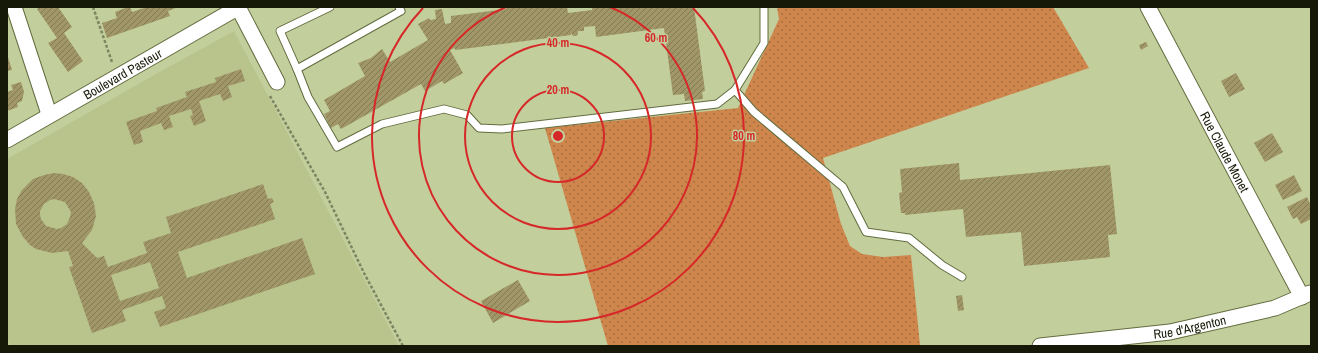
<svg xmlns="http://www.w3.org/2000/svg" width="1318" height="353" font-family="'Archivo Narrow',sans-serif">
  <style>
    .built { fill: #b8c48c }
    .grass { fill: url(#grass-dots) }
    .building { fill: url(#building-hatch); fill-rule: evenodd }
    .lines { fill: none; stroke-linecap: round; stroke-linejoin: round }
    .lane-casing { stroke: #636c3f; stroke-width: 9 }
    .street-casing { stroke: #636c3f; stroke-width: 17 }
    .path { stroke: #7d8460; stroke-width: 2.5; stroke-dasharray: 3 2; stroke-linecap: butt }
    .lane { stroke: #fff; stroke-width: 7 }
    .street { stroke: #fff; stroke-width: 15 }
    .ring { fill: none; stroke: #d62828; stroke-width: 2 }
    .labels { text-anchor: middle; stroke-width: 3; stroke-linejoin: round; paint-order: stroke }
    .street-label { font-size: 13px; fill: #161907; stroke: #c3ce9d }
    .centre { fill: #d62828; stroke: #c3ce9d; stroke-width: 2 }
    .ring-label { font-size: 12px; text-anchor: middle; font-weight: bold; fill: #d62828; stroke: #c3ce9d; stroke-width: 3; stroke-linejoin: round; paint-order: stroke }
  </style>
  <defs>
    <pattern id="grass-dots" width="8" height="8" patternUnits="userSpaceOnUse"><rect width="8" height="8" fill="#ce864d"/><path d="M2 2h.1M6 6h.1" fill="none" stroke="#a66d3e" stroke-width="1.8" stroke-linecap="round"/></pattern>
    <pattern id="building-hatch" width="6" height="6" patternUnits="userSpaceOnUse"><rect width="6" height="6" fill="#a09667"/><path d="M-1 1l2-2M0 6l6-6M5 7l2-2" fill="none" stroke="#817a53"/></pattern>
  </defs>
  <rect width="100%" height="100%" fill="#c3ce9d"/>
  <!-- built -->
  <path class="built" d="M234 31 399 346H10L7 339V159L156 74Z"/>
  <!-- grass -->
  <path class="grass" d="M777 7H1053L1089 68 823 158 841 224 850 246 862 254 883 257 911 255 920 345 608 346 545 128 738 108 779 19Z"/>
  <!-- building -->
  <g class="building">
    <path d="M40 7H58L72 27 64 33 83 61 68 72 48 43 57 38 37 9Z"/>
    <path d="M128 7H130L132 12 147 7H178L168 11 170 16 107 38 102 23 117 18 115 12Z"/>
    <path d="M506 7H567L568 13 592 10V7H694L705 91 702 92 703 99 685 101 684 94 673 95 664 28 596 37 595 26 584 27V31H578V34L576 36H573L571 33V35L455 50V48L450 50 463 73 444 84 442 81 425 91 421 84 341 129 338 124 331 128 324 114 330 111 324 100 365 76 358 63 371 58 382 49 390 62 428 40 418 24 429 18 430 20 436 19 435 10 442 9 445 24 451 23V16L507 9Z"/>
    <path d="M1146 42 1148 46 1141 50 1139 45Z"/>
    <path d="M7 54 12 70 7 71Z"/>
    <path d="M241 69 245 81 228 86 232 97 223 101 220 94 199 101 206 121 194 126 190 116 193 115 191 109 169 116 173 127 164 130 161 123 140 131 143 142 134 145 126 122 157 111 156 108 187 97 185 92 216 82 215 78Z"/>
    <path d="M1236 73 1245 89 1229 97 1221 81Z"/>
    <path d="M21 82 24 92 22 101 17 103 18 107 7 111V92L13 90 11 85Z"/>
    <path d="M1272 133 1283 152 1265 162 1254 143Z"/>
    <path d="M959 163 960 180 1110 165 1117 234 1108 235 1110 257 1024 266 1021 232 966 237 963 209 905 215V213H901L899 193 902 192 900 169Z"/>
    <path d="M54 173 63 174 73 177 82 183 89 192 94 203 96 216 92 230 82 243 97 258 104 256 108 267 147 253 143 242 171 233 166 217 263 184 268 199 272 198 274 202 270 204 275 219 178 252 187 278 302 238 315 274 160 327 154 312 166 308 162 296 122 310 126 321 92 333 69 267 73 266 68 251 52 253 36 249 30 245 23 237 16 224 15 209 17 199 22 190 33 179 44 175ZM54 199 65 202 71 212 70 217 67 224 61 228 57 229 46 226 41 219 40 215V211L44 204 50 200ZM150 262 159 288 120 301 111 275Z"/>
    <path d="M1294 175 1302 191 1283 200 1275 185Z"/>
    <path d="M1307 197 1311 206V219L1301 224 1297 217 1293 219 1287 207Z"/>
    <path d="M518 280 530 301 493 323 481 301Z"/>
    <path d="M962 295 964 310 958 311 956 296Z"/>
  </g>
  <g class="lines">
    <!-- lane casing -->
    <g class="lane-casing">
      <g id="lane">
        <path d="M330 7 280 31 297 69 401 11 399 7"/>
        <path d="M297 69 308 97 337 147 382 124 444 109 467 115 479 128 502 129 717 104 735 90 754 112 843 187 866 232 909 238 942 265 962 277"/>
        <path d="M735 90 764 43V7"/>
      </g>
    </g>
    <!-- street casing -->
    <g class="street-casing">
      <g id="street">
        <path d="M14 7 49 114"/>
        <path d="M238 7 277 82"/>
        <path id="s1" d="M1148 7 1302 297"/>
        <path id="s2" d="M7 140 239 7"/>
        <path id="s3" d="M1040 346 1170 332 1275 308 1310 293"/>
      </g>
    </g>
    <!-- path -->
    <g class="path">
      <path d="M93 7 112 62"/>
      <path d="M270 96 325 192 364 273 403 346"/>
    </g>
    <!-- lane -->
    <use href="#lane" class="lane"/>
    <!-- street -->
    <use href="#street" class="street"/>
  </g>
  <!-- distance rings -->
  <g class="ring">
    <circle cx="558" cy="136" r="46"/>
    <circle cx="558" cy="136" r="93"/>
    <path d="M610 7A139 139 0 1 1 506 7"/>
    <path d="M693 8A186 186 0 1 1 423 8"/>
  </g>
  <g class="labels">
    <!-- street labels -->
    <g class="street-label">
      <text dy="5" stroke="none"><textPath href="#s2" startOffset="133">Boulevard Pasteur</textPath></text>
      <text dy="5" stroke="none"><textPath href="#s1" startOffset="164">Rue Claude Monet</textPath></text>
      <text dy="5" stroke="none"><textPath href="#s3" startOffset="151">Rue d'Argenton</textPath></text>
    </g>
  </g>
  <circle cx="558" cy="136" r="6" class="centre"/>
  <g class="ring-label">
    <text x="656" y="42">60 m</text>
    <text x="558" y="47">40 m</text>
    <text x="558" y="94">20 m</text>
    <text x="744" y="140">80 m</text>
  </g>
  <!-- border -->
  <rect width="1318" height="353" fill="none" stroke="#161907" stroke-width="16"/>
</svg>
